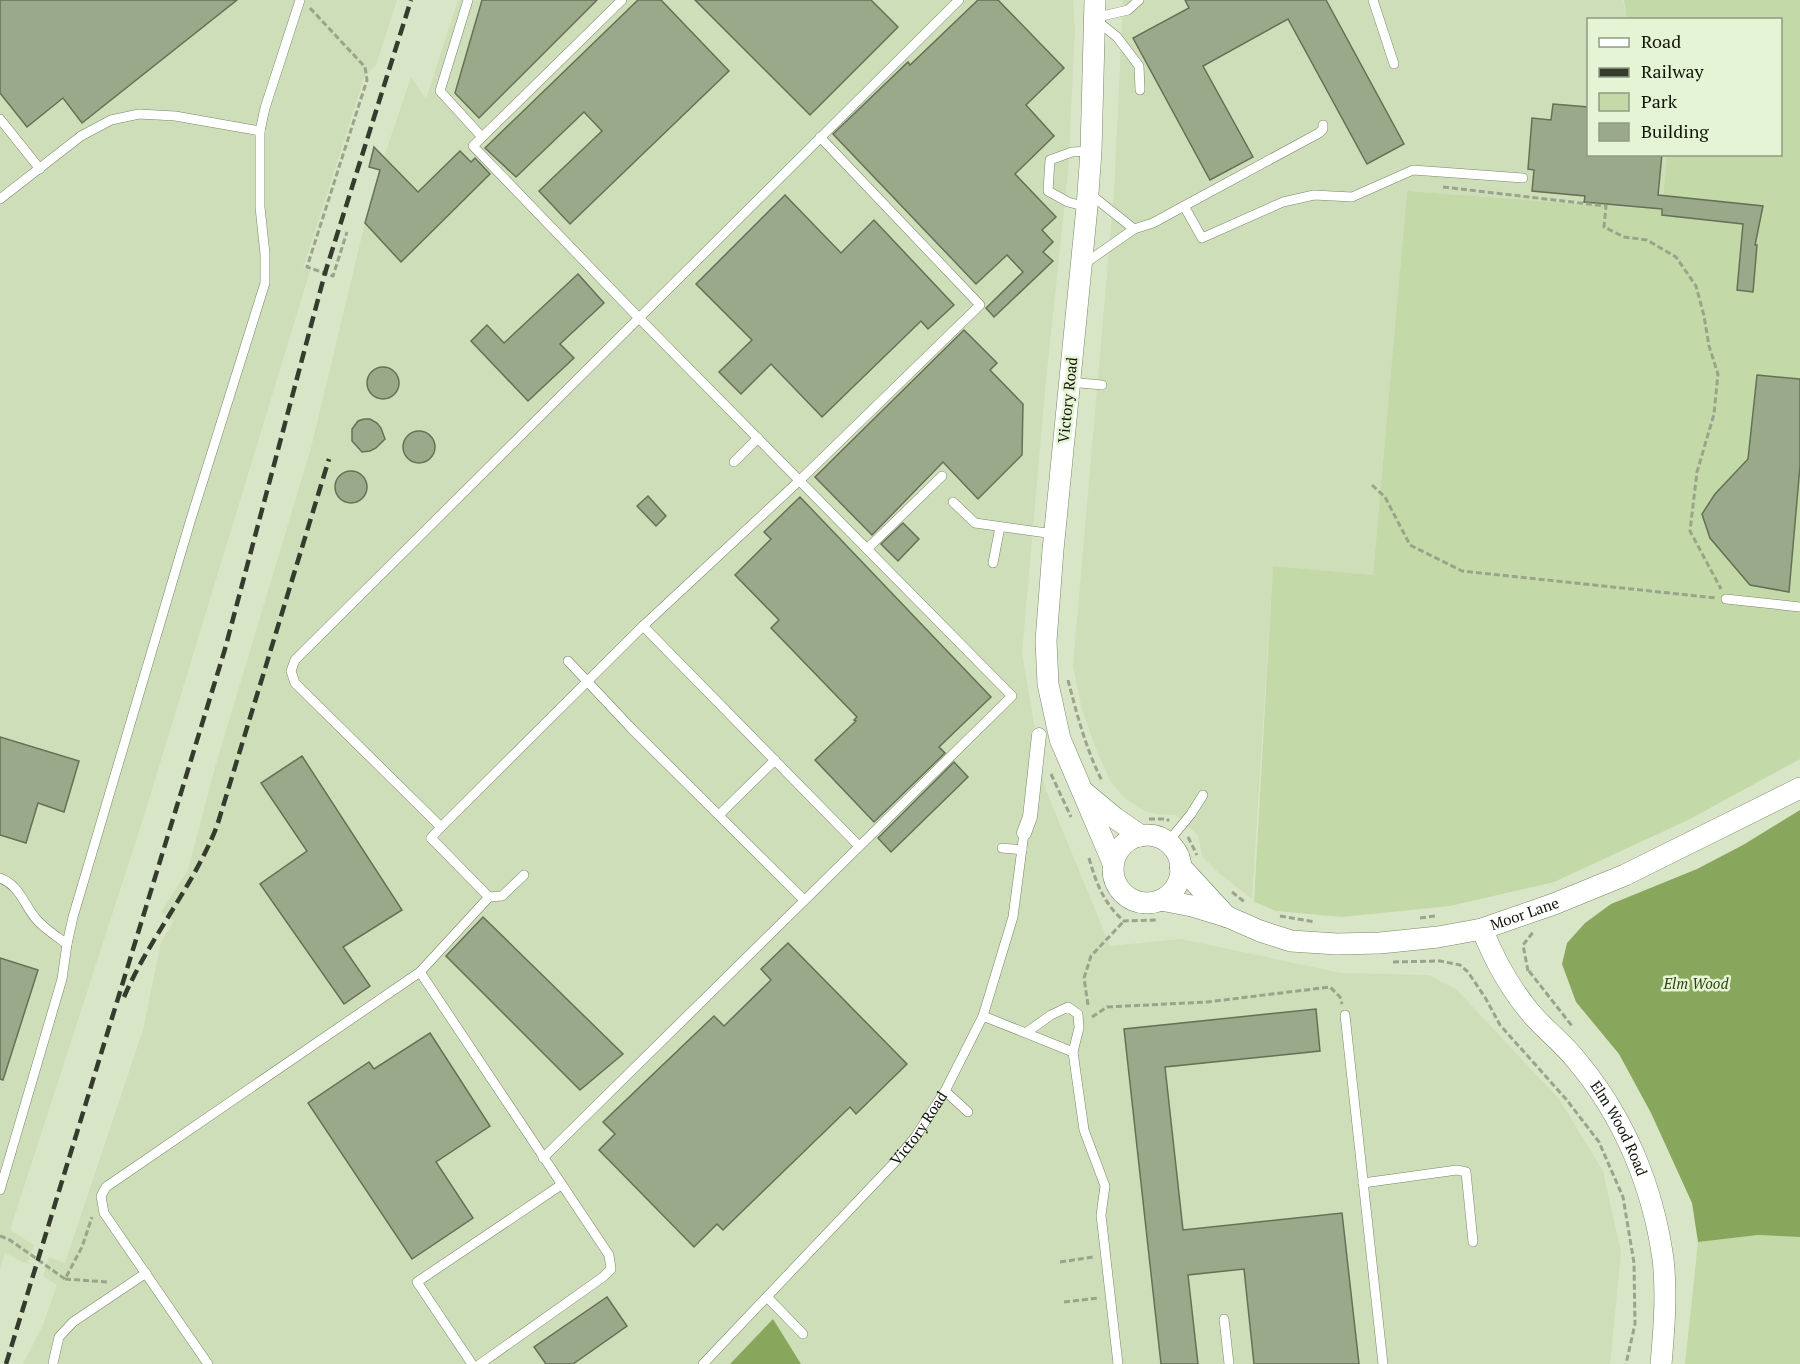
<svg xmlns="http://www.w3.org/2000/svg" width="1800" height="1364" font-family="'PT Serif',serif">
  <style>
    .built { fill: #cddeb8 }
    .green { fill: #c3d9a7 }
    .forest { fill: #88a75d }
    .building { fill: #9ba98b; stroke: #657155; stroke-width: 1.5 }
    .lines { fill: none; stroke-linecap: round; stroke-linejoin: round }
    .service-casing { stroke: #798669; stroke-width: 10 }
    .pedestrian-casing { stroke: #798669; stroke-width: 15 }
    .tertiary-casing { stroke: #798669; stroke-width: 22 }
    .path { stroke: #99a48b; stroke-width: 3; stroke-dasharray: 6 3; stroke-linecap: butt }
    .service { stroke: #fff; stroke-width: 9 }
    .pedestrian { stroke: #fff; stroke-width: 14 }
    .tertiary { stroke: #fff; stroke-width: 21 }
    .rail { stroke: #353c2d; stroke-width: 4.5; stroke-dasharray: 12 6; stroke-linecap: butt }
    .labels { text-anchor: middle; stroke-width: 5; stroke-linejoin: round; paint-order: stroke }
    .street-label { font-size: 15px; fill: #10150a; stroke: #e5f4d4 }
    .park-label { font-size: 15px; font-style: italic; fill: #30440e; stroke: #e5f4d4 }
  </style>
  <rect width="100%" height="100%" fill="#d8e6c7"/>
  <!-- built -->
  <g class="built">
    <path d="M0 0H397L376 65 364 78 303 268 310 271 221 563 144 816 10 1230 34 1245 27 1264 5 1253 0 1270Z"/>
    <path d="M458 0H1073L1075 29 1068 173 1046 380 1022 653 1045 788 1110 946 1181 939 1341 973 1429 975 1457 990 1559 1099 1603 1171 1621 1252 1610 1364H23L43 1325 57 1285 43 1276 49 1257 65 1263 143 1030 161 942 174 921 161 912 188 870 216 764 311 448 365 223 384 157 411 77 426 99Z"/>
    <path d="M1123 0H1623L1627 19 1588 20V154L1667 155 1662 210 1407 191 1373 575 1273 566 1252 899 1219 873 1202 856 1198 835 1175 815 1156 814 1145 811 1126 799 1111 782 1098 754 1082 710 1073 666 1114 194Z"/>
  </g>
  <!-- green -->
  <g class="green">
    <path d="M1624 0H1800V759L1688 820 1554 882 1450 906 1342 917 1276 911 1254 902 1273 566 1373 575 1407 191 1662 210 1667 155 1780 154V20L1627 19Z"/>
    <path d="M1758 1235 1800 1237V1364H1685L1698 1242Z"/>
  </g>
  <!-- forest -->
  <g class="forest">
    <path d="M1800 810V1237L1758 1235 1698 1242 1692 1203 1651 1113 1619 1054 1576 1002 1562 964 1567 943 1585 923 1611 904 1697 869 1743 845Z"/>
    <path d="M773 1319 801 1364H730Z"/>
  </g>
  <!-- building -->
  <g class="building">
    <path d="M0 0H237L82 123 63 98 27 127 0 93Z"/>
    <path d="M482 0H597L479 118 455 93Z"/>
    <path d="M638 0H661L729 71 570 224 539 191 602 131 584 112 516 177 485 148Z"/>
    <path d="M695 0H871L898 27 810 115Z"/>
    <path d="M978 0H998L1064 68 1026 105 1054 136 1015 174 1056 217 1042 230 1053 242 1043 252 1053 261 994 317 986 308 1023 272 1007 255 976 284 833 134 908 62 910 65Z"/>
    <path d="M1185 0H1326L1404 144 1367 164 1288 19 1203 66 1253 157 1210 180 1133 38 1189 8Z"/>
    <path d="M1553 104 1588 107V154H1662L1658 195 1763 206 1755 245H1757L1753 292 1737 290 1743 224 1662 215V209L1584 202 1585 196 1532 191 1534 170 1528 169 1532 118 1551 120Z"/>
    <path d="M374 147 418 192 460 151 471 162 475 158 490 174 401 262 365 223 380 170 369 167Z"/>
    <path d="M785 195 841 253 874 220 954 305 928 329 921 321 822 417 771 364 741 394 719 372 752 340 696 284Z"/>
    <path d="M578 274 604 303 560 344 574 358 528 401 471 341 487 325 504 343Z"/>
    <path d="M964 330 997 363 990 370 1023 404 1022 455 978 499 943 462 872 535 815 477Z"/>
    <circle cx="383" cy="383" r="16"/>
    <path d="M1757 375 1800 379V466L1789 592 1750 585 1710 538 1702 514 1715 494 1748 459Z"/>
    <path d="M364 419H370L377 423 381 428 385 439 376 448 370 451 362 452 352 441V429L358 421Z"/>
    <circle cx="419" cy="447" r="16"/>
    <circle cx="351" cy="487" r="16"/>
    <path d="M648 496 666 516 656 526 637 506Z"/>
    <path d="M800 497 991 697 939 747 945 753 874 822 815 760 856 721 854 720 857 717 771 628 779 620 735 575 771 539 764 532Z"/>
    <path d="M903 523 919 539 898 561 881 544Z"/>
    <path d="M0 737 79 761 64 812 38 803 26 843 0 835Z"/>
    <path d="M302 756 402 910 343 947 370 986 344 1004 260 884 307 851 261 783Z"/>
    <path d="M954 762 968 777 891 852 878 838Z"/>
    <path d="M483 917 623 1054 580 1090 446 956Z"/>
    <path d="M788 943 907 1064 856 1114 850 1107 723 1230 717 1224 694 1247 599 1150 615 1134 603 1122 714 1016 724 1026 771 980 761 969Z"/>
    <path d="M0 958 38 970 3 1080 0 1079Z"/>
    <path d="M1316 1009 1320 1051 1165 1067 1183 1230 1342 1213 1359 1364H1254L1244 1269 1188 1275 1198 1364H1161L1124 1029Z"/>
    <path d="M430 1033 490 1126 436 1162 473 1218 412 1259 308 1103 369 1062 374 1069Z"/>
    <path d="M607 1297 627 1326 573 1364H546L534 1347Z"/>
  </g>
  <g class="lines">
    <!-- service casing -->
    <g class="service-casing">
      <g id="service">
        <path d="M468 0 440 91 482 137"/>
        <path d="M1373 0 1394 64"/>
        <path d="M1094 18 1128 10 1139 0"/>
        <path d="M1096 20 1117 37 1139 66 1140 90"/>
        <path d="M0 119 40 169"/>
        <path d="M820 137 980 305 800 480 643 626 441 827 295 683 291 671 295 660C516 439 737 219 959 0"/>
        <path d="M1090 194 1134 229 1153 223 1184 206 1202 238 1283 202 1314 195 1352 197 1413 170 1523 178"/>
        <path d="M0 199 81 136 111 120 139 114 175 116 260 131"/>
        <path d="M1184 206 1319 133 1323 129V125"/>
        <path d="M1087 207 1068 202 1048 191 1050 160 1072 152 1091 151"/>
        <path d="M1084 264 1134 229"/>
        <path d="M1069 382 1102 385"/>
        <path d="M734 462 758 438"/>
        <path d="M953 502 975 523 1054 534"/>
        <path d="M867 549 942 476"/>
        <path d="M993 563 1000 527"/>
        <path d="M1726 599 1800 607"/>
        <path d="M643 626 859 846"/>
        <path d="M568 661 632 729 804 900"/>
        <path d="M719 815 775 760"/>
        <path d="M1168 842 1191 814 1203 795"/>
        <path d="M1002 848 1022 850"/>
        <path d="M0 878C21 886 24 906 37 920 45 929 57 937 67 944"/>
        <path d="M489 897 502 896 524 875"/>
        <path d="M420 972 489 897 431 838 441 827"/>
        <path d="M1345 1015 1383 1364"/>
        <path d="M983 1016 1073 1052"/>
        <path d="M1027 1032 1051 1015 1068 1007 1078 1014 1079 1028 1073 1052 1084 1130 1105 1186 1101 1215 1118 1364"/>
        <path d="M945 1091 968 1112"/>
        <path d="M543 1158 1012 696 638 317 473 146 622 0"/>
        <path d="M1363 1183 1457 1170 1466 1172 1473 1242"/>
        <path d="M0 1190 62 979 67 944 73 917 190 522 265 283V254L260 207V131L265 108 300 0"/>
        <path d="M768 1298 803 1334"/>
        <path d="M1224 1319 1229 1364"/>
        <path d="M53 1363 59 1337 73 1322 146 1273"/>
        <path d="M208 1364 104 1213 101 1196 106 1187 420 972 609 1255 611 1269 603 1277 480 1364"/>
        <path d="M472 1364 417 1282 561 1185"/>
        <path id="s1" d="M703 1364 894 1163 916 1136 945 1091 983 1016 1013 917 1024 833"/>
      </g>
    </g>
    <!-- pedestrian casing -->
    <g class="pedestrian-casing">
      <path id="pedestrian" d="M1024 833 1030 817 1039 735"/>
    </g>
    <!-- tertiary casing -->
    <g class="tertiary-casing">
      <g id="tertiary">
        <path d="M1095 0 1091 151 1087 207 1053 550 1046 641 1048 684 1060 739 1113 863"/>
        <path d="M1085 793 1115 818 1141 836"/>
        <circle cx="1147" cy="869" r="34"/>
        <path d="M1180 866 1227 917"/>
        <path id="s2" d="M1161 900 1192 906 1228 917 1260 931 1291 941 1337 944 1380 943 1438 937 1482 929 1554 904 1625 875 1800 788"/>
        <path id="s3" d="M1482 929C1494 959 1509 987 1530 1012 1544 1029 1563 1043 1577 1061 1624 1117 1653 1187 1663 1259 1667 1294 1664 1330 1661 1364"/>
      </g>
    </g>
    <!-- path -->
    <g class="path">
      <path d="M310 8 365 67 367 80 307 267 333 276 347 232"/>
      <path d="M1443 187 1606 206 1604 227 1624 237 1647 240 1676 257 1696 286 1704 316 1709 346 1718 374 1714 414 1697 472 1690 531 1721 589"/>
      <path d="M1372 485 1385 497 1410 545 1462 571 1716 598"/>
      <path d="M1068 680C1077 715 1086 749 1102 781"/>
      <path d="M1051 774 1071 817"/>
      <path d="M1149 819H1167L1169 821"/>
      <path d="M1188 837 1197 855"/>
      <path d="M1089 858C1096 883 1104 904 1124 921L1158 920"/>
      <path d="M1232 892 1246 903"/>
      <path d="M1280 916 1315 922"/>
      <path d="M1420 918 1435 916V918"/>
      <path d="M1393 962 1440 961 1460 965 1468 972 1486 999 1500 1025 1566 1099 1599 1142 1623 1197 1634 1263 1635 1324 1626 1364"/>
      <path d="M1528 971 1523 945 1534 931"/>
      <path d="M1529 971 1572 1026"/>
      <path d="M1088 1005 1084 978 1091 956 1124 921"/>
      <path d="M1092 1017 1107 1007 1207 1002 1330 987 1340 997 1342 1004"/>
      <path d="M0 1236 10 1240 65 1279 82 1247 92 1217"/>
      <path d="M1060 1262 1093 1257"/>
      <path d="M65 1279 108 1282"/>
      <path d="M1064 1302 1098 1298"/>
    </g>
    <!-- service -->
    <use href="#service" class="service"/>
    <!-- pedestrian -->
    <use href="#pedestrian" class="pedestrian"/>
    <!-- tertiary -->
    <use href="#tertiary" class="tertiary"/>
    <!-- rail -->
    <g class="rail">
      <path d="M124 997C150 937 193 887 217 826L329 459"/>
      <path d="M6 1364 225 649 325 273 411 0"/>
    </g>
  </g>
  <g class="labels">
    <!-- street labels -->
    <g class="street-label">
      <text transform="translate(1068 400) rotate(-84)" y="5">Victory Road</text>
      <text dy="5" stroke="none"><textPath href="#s2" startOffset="374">Moor Lane</textPath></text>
      <text dy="5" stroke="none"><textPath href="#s1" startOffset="320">Victory Road</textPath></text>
      <text dy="5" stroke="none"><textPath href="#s3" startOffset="244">Elm Wood Road</textPath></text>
    </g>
    <!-- park labels -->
    <g class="park-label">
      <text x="1696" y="989">Elm Wood</text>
    </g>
  </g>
  <!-- legend -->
  <rect x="1587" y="18" width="195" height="138" fill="#e5f4d4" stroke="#909b83" stroke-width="1.5"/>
  <rect x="1599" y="38" width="30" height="9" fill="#ffffff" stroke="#909b83" stroke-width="1.5"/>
  <text x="1641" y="48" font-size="18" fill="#10150a">Road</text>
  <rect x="1599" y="68" width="30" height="9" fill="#353c2d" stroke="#909b83" stroke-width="1.5"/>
  <text x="1641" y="78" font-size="18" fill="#10150a">Railway</text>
  <rect x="1599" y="93" width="30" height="18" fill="#c3d9a7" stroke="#909b83" stroke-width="1.5"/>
  <text x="1641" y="108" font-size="18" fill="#10150a">Park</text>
  <rect x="1599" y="123" width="30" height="18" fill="#9ba98b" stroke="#909b83" stroke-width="1.5"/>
  <text x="1641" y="138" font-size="18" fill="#10150a">Building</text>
</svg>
